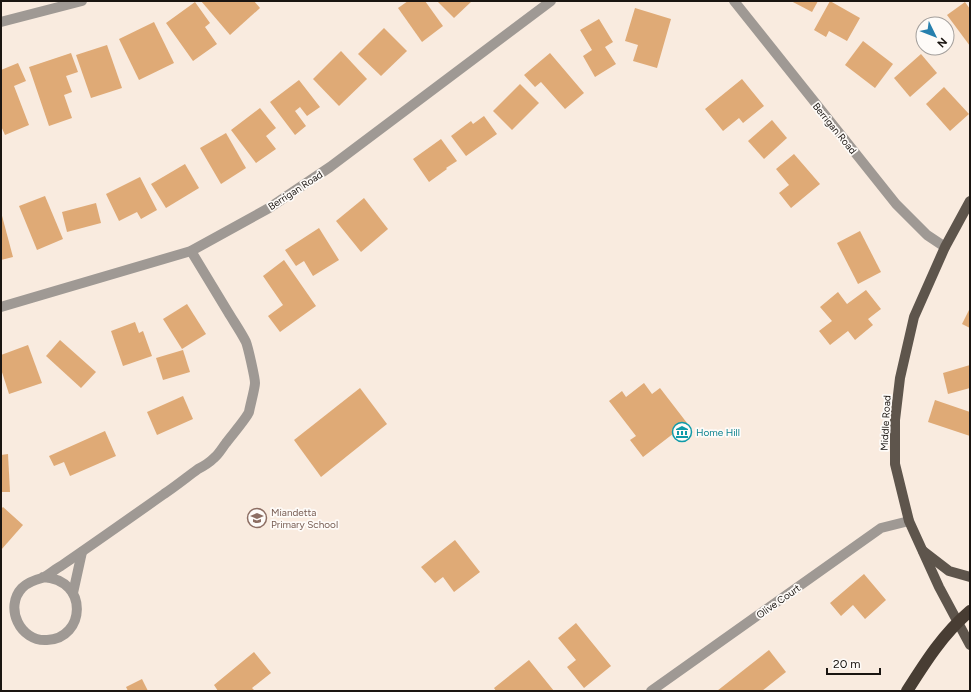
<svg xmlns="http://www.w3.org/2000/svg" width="971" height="692" font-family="Figtree,sans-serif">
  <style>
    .building { fill: #dfaa76 }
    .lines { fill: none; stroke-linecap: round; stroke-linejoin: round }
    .minor { stroke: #9f9994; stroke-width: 10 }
    .major { stroke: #5e554c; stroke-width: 10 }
    .highway { stroke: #483d33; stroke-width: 12 }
    .labels { text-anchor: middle; stroke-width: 3.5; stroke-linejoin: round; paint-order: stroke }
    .street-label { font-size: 10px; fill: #1a1511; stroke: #fefbf8 }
    .culture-label { font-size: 10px; fill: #0d838f; stroke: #fefbf8; text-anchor: start }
    .education-label { font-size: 10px; fill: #785e54; stroke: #fefbf8; text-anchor: start }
  </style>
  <rect width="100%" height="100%" fill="#f9ebdf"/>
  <!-- building -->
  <g class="building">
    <path d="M201 1H254L260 8 230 35Z"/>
    <path d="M408 1H425L443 26 422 42 398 8Z"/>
    <path d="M437 1H472L454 18Z"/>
    <path d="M791 1H818L812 12Z"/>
    <path d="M830 1 860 18 847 41 829 31 826 37 814 30Z"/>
    <path d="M195 2 210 23 205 27 217 44 193 61 166 23Z"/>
    <path d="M965 2 970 9V46L947 15Z"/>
    <path d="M635 8 671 19 657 68 633 61 638 45 625 41Z"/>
    <path d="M599 19 613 42 605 47 616 64 595 77 583 56 592 50 580 30Z"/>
    <path d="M154 22 174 63 139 80 119 39Z"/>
    <path d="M384 28 407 51 381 76 358 54Z"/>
    <path d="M863 41 893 64 875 88 845 65Z"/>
    <path d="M107 45 122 88 91 98 76 55Z"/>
    <path d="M341 51 367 79 339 106 313 79Z"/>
    <path d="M71 53 78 72 66 76 72 92 64 95 72 118 49 126 29 67Z"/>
    <path d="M550 53 584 93 565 109 541 82 535 87 524 75Z"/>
    <path d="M921 54 937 73 910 97 894 78Z"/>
    <path d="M18 63 26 81 14 86 29 125 5 135 1 126V70Z"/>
    <path d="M742 79 764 106 743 123 739 118 723 131 705 109Z"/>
    <path d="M299 80 320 107 307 116 300 107 295 111 306 126 295 135 270 102Z"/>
    <path d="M520 84 539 103 512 130 493 111Z"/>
    <path d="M944 87 969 114 950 131 926 104Z"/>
    <path d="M260 108 276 128 266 136 276 149 256 163 231 130Z"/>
    <path d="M484 116 497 134 466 156 451 136 471 121 473 124Z"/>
    <path d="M772 120 787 138 764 159 748 141Z"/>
    <path d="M226 133 246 168 221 184 200 148Z"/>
    <path d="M441 139 457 161 446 168 447 169 429 182 413 159Z"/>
    <path d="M794 154 820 184 791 208 779 193 789 185 776 169Z"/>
    <path d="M185 164 199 188 166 208 151 184Z"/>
    <path d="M140 177 157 210 141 219 137 212 119 221 106 194Z"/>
    <path d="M45 196 63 239 37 250 19 206Z"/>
    <path d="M364 198 388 229 361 252 336 221Z"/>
    <path d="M96 203 101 223 67 232 62 212Z"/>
    <path d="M1 212 13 257 1 260Z"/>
    <path d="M319 228 339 260 313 276 304 261 296 266 285 250Z"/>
    <path d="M860 231 881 272 858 284 837 243Z"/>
    <path d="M284 260 316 306 280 332 268 316 283 305 263 276Z"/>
    <path d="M866 290 881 309 868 319 873 325 855 340 848 331 830 345 819 331 832 321 820 307 838 292 847 304Z"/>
    <path d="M187 304 206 334 182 349 163 319Z"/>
    <path d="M970 308V328L962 324Z"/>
    <path d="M135 322 139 333 143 331 152 356 123 366 111 331Z"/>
    <path d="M60 340 96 372 81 388 46 356Z"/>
    <path d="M28 345 42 383 9 394 1 369V355Z"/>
    <path d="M183 350 190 372 163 380 156 358Z"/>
    <path d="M970 365V388L948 394 943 373Z"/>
    <path d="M644 383 652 394 660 388 687 423 643 457 630 440 636 436 609 401 622 391 626 397Z"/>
    <path d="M360 388 387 424 321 477 294 440Z"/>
    <path d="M183 396 193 419 157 435 147 412Z"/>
    <path d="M935 400 970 412V436L928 422Z"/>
    <path d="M105 431 116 456 70 476 64 462 54 466 49 456Z"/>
    <path d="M8 454 10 492H1V455Z"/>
    <path d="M3 507 23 525 1 550V509Z"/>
    <path d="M455 540 480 572 454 592 443 577 435 583 421 567Z"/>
    <path d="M864 574 886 600 865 619 853 605 841 616 830 603Z"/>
    <path d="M576 623 611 666 584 688 567 667 576 660 558 638Z"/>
    <path d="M769 650 786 672 762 691H717Z"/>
    <path d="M254 652 271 673 252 688 255 691H218L214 685Z"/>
    <path d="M529 660 554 691H530L529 690 528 691H496L494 688Z"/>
    <path d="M142 679 148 691H128L126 687Z"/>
  </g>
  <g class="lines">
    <!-- minor -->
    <g class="minor">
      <path d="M734 1 896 204 927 235 945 247"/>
      <path d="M1 22 82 1"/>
      <path d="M1 307 191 251 269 208 330 167 551 1"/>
      <path d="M43 577C90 580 85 639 47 640 20 642 4 607 22 588 28 582 34 580 42 578 49 575 55 569 61 566 96 542 130 518 164 494 176 486 187 477 198 469 204 466 210 462 214 458 219 454 222 448 226 443 231 436 246 419 249 412 250 406 255 388 255 383 255 378 248 347 246 342 241 332 234 322 228 312 216 292 203 271 191 251"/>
      <path d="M73 593 82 552"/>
      <path d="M651 691 881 528 909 521"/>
    </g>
    <!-- major -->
    <g class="major">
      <path d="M970 201 945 247 914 317 900 378 895 420V464L909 521 939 587 970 645"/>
      <path d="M923 551 949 571 970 577"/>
    </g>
    <!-- highway -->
    <path class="highway" d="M907 691C926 661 943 634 970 611"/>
  </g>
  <!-- icons -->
  <defs>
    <g id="museum-ring" transform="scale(1)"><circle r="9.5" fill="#fefbf8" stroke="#0f9aa8" stroke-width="1.5"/><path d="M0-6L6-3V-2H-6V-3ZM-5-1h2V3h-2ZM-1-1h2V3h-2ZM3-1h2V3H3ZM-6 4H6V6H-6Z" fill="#0f9aa8"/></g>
    <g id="school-ring" transform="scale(1)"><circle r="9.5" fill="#fefbf8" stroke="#8d6e63" stroke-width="1.5"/><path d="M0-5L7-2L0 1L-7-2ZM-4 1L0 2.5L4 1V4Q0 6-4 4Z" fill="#8d6e63"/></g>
  </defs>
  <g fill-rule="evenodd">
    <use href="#museum-ring" x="682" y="432"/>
    <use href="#school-ring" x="257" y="518"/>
  </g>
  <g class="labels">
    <!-- street labels -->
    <g class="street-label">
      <text transform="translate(835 128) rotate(51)" y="4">Berrigan Road</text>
      <text transform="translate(295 190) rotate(-33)" y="4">Berrigan Road</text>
      <text transform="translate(885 423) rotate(-87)" y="4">Middle Road</text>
      <text transform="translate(778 601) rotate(-35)" y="4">Olive Court</text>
    </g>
    <!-- culture labels -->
    <g class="culture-label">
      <text x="696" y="436">Home Hill</text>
    </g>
    <!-- education labels -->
    <g class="education-label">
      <text x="271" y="516">Miandetta<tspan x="271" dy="12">Primary School</tspan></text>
    </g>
  </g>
  <!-- border -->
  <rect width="971" height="692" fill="none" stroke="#1a1511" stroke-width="4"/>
  <!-- north arrow -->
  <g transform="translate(935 36) rotate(133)"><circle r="19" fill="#fefbf8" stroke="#a39f9c"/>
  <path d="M0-3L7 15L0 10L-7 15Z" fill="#267fad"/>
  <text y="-6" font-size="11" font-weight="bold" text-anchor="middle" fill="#1a1511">N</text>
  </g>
  <!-- scale -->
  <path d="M827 668v6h53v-6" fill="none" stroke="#1a1511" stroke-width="2"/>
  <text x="833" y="668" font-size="12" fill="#1a1511" stroke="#fefbf8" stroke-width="3" paint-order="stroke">20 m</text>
</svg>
